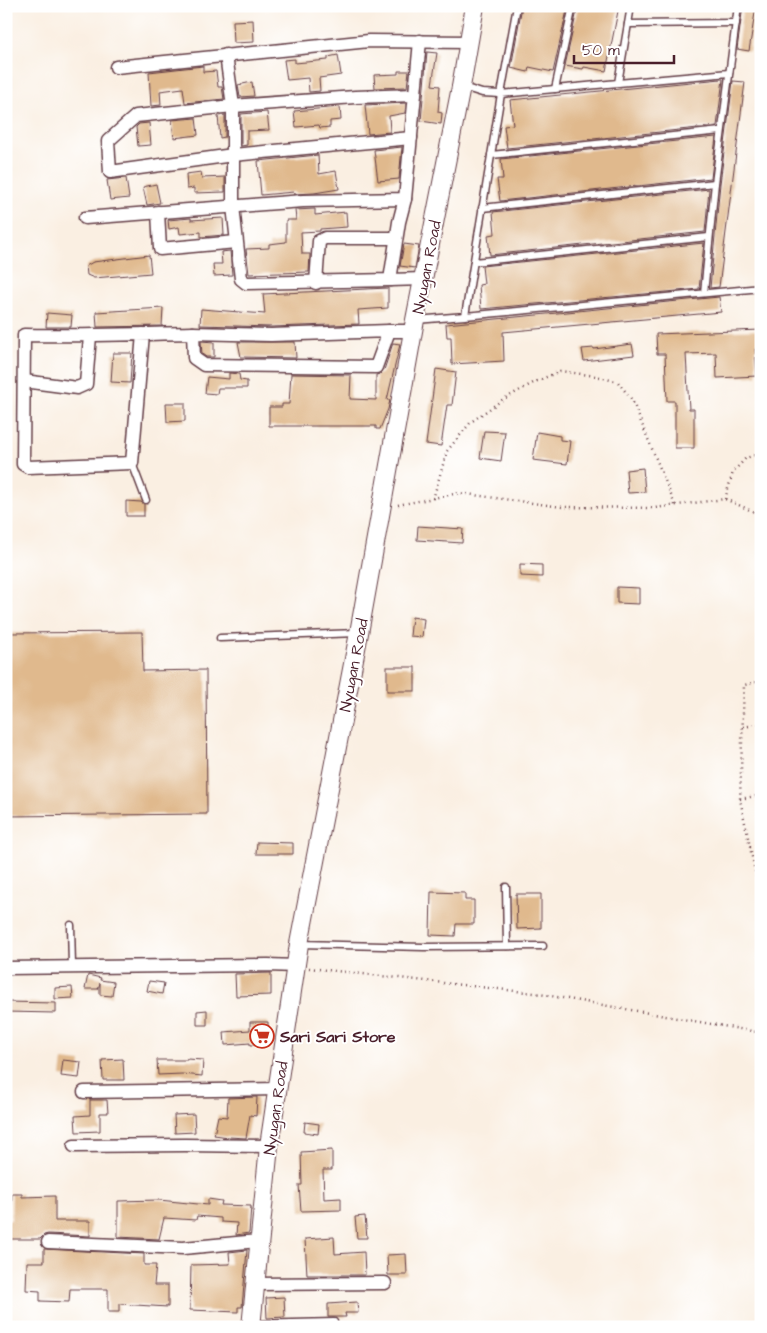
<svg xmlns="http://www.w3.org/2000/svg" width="767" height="1333" font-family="'Architects Daughter',sans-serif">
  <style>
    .building { fill: #e0b98d }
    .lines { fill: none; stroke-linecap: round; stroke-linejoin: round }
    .lane-casing { stroke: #643e46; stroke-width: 9 }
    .street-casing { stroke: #643e46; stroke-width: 15 }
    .secondary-casing { stroke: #643e46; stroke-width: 20 }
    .path { stroke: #643e46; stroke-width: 2.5; stroke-dasharray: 1 4; stroke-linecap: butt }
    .lane { stroke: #fff; stroke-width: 6 }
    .street { stroke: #fff; stroke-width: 12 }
    .secondary { stroke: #fff; stroke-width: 18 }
    .labels { text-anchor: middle; stroke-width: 4; stroke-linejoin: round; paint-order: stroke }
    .street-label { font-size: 16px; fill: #4a1f2b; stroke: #fff }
    .poi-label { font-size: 16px; font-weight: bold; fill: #4a1f2b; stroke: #fff; text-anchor: start }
  </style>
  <rect width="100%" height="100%" fill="#fff"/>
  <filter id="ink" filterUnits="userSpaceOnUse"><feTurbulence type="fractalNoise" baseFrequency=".02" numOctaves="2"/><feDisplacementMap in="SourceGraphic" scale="10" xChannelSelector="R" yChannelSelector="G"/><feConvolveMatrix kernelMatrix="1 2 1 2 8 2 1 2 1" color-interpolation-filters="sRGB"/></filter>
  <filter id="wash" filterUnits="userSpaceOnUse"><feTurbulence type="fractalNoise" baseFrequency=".0096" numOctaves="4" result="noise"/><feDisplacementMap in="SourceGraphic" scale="20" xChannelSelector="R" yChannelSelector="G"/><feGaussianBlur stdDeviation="1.12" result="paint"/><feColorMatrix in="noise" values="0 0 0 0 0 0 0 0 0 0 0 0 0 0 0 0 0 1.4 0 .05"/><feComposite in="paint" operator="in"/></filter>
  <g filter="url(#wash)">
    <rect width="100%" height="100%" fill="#faefe2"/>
    <g id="blocks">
      <!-- building -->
      <g class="building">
        <path d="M522 6H568L553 72 529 67 528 72 511 68Z"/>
        <path d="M578 6H619L606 71 584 67 583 69 565 66Z"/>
        <path d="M743 6H756L749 51 737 49Z"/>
        <path d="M253 20 254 42 234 43 233 21Z"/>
        <path d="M427 52 437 53 432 85 440 86 438 112 442 113 441 124 421 121Z"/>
        <path d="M338 55 341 75 319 78 320 91 309 92 308 78 287 80 284 60 295 59V63L328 60V57Z"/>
        <path d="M203 66V72L216 71 218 87H222L224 99 185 103 183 88 160 91 161 105 151 106 149 72Z"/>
        <path d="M398 71H409L407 87 375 88 374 75 398 74Z"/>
        <path d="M721 79H723L717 126 507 148 504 126 513 125 510 100Z"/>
        <path d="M733 81 745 82 719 287 710 288 720 184Z"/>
        <path d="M252 82 254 96 240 97 238 85Z"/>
        <path d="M406 103 405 113 389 116 390 132 368 134 365 105Z"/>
        <path d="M340 107 341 120 330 121V127L320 128 319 125 296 127 294 111Z"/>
        <path d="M267 112 269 130 247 131V145L241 146V114Z"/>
        <path d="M225 115V137L220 138 218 116Z"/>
        <path d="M196 118 198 135 174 138 172 120Z"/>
        <path d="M149 123 151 145 138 146 136 127 139 124Z"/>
        <path d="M716 137 711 178 500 201 497 179H503L501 159Z"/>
        <path d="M402 147 399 179 378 181 374 150Z"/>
        <path d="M318 155 319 174 336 171 339 189 314 193 294 194V192L261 195 258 161Z"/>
        <path d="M201 172 202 178 225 177V192L194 193V188L187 189 186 174Z"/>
        <path d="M126 178 129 198 110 200 107 180Z"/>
        <path d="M156 184 160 203 147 205 143 187Z"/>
        <path d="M709 189 705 232 490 255 488 235 495 234 493 212Z"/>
        <path d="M315 209V215L346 212 347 227 320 229V231L301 232 302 254H310L309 272 249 274 246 249 269 248V244L286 242V220H296L295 210Z"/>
        <path d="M191 218V220L223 218 224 235 201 237V232L180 234 179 227 169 229 168 220Z"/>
        <path d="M704 243 699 289 481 309 479 285 484 284 482 266Z"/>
        <path d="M404 244 419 246 415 268 400 266Z"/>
        <path d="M230 251 232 275 214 276 213 264H222L221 252Z"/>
        <path d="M149 255 151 273 94 278 87 275 86 266 93 262Z"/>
        <path d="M388 288V308L358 310 359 324 271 327 200 325 201 309 265 314 263 294Z"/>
        <path d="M719 297 721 312 503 332 504 361 452 364 451 337H447L446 324Z"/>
        <path d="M163 308 162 326 97 327 96 312Z"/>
        <path d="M47 313 72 315 71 327H46Z"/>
        <path d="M761 330V348L755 349 757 376 717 378 716 353 686 354 689 409H694V448H675V401H667L665 354H657L656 334Z"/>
        <path d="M201 341 214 342V357H206L202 354Z"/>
        <path d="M238 342H295L296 358 241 357Z"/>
        <path d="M393 343 400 344 387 400H390L388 409 380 429H376V426H269V407H282V404H289L291 374 351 375 350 399 376 400V375L380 374 384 370Z"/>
        <path d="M632 344 634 355 584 361 582 349 594 348V349Z"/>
        <path d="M113 353H132L130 383 111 382Z"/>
        <path d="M436 369 456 372 452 405H447L441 446 426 444Z"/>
        <path d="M229 373 239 374 240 380 247 381V388H218L217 394 205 393 207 377 229 379Z"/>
        <path d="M166 403H185V421L167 422Z"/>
        <path d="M484 431 505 432 501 461 480 458Z"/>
        <path d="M537 432 560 436V440L570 441 567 464 533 460Z"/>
        <path d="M643 468 645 492 628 493 626 470Z"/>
        <path d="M126 501 141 502 144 504V516H126Z"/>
        <path d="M418 526 463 529 462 543 417 540Z"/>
        <path d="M520 564 542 565V577L520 576Z"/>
        <path d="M617 587 639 588V604L617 603Z"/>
        <path d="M412 617 424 619 422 637 410 636Z"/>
        <path d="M142 632 143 671 206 670 207 814 6 816V633Z"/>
        <rect x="387" y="667" width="28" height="24"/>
        <path d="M257 842 293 843V854H256Z"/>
        <path d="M431 892 465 893V900H474V924H456L455 936 430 935Z"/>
        <path d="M516 894H541V928L517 929Z"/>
        <path d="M271 973V995L236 996 235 974Z"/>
        <path d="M88 975 101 978 100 980 114 982 112 996 100 995V983L98 989H85Z"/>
        <path d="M149 981 164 983 162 994 147 991Z"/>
        <path d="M72 987 73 998 55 999V988Z"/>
        <path d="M6 1002 56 1003V1013L6 1012Z"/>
        <path d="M207 1010V1025H197V1011Z"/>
        <path d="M250 1022H268V1045H250V1043L225 1045 224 1032 250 1030Z"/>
        <path d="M123 1059 124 1080H103L102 1060Z"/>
        <path d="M187 1059 203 1060 202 1076 182 1074 158 1075 157 1060H187Z"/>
        <path d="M63 1060 81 1062 79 1078 61 1076Z"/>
        <path d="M257 1097 256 1116 250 1115 246 1138 229 1137 214 1135 218 1116 227 1117 228 1098Z"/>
        <path d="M90 1100H107L108 1113H100V1131L76 1132 75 1116 90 1115Z"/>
        <path d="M194 1114 195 1132 175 1133 174 1115Z"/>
        <path d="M305 1122 319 1124 318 1134 304 1132Z"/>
        <path d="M332 1150V1170H323L324 1199 341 1198V1210L301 1211 299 1185H302L301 1152Z"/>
        <path d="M12 1194H22V1197L55 1196V1221H90V1236L48 1234 44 1235 40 1239H6V1220H11Z"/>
        <path d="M208 1199 222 1201 221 1205 251 1206 249 1233 236 1235 237 1223 221 1222V1218L197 1216 196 1220 164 1218 159 1239 118 1237V1201L159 1200 208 1205Z"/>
        <path d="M365 1216 367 1238H357L355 1217Z"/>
        <path d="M334 1237 335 1254 364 1252 365 1275H307L305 1239Z"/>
        <path d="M44 1249 144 1254V1265H156L154 1285H168V1307L119 1304V1312H108V1289H70L69 1302 40 1301V1291L26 1290 27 1262H44Z"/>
        <path d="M247 1250 242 1307H238V1312L190 1310 191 1265 230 1264 229 1252Z"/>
        <path d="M406 1254 407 1275H388L387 1255Z"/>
        <path d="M284 1297 285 1317 267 1318 266 1298Z"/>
        <path d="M357 1302 358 1313H345L346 1317H328V1304Z"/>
      </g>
    </g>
  </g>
  <g filter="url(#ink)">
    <use href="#blocks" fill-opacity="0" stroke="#643e46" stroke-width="1"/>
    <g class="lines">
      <!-- lane casing -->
      <g class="lane-casing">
        <g id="lane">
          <path d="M628 24 736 23"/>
          <path d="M618 83 729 73"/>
          <path d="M463 87 482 93 501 94 618 83 631 6"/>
          <path d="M555 89 573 6"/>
          <path d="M491 155 721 131"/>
          <path d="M482 208 715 183"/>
          <path d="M474 262 709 237"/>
          <path d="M704 293 715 183 738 6"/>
          <path d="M465 316 761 288"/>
          <path d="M416 320 465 316 501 94 517 6"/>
          <path d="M132 463 146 500"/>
          <path d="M220 638 358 633"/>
          <path d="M506 887 507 946"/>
          <path d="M71 925 72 966"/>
          <path d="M300 944 424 947 543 946"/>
          <path d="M252 1324 334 1322"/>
        </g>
      </g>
      <!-- street casing -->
      <g class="street-casing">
        <g id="street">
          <path d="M226 55 233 106V206L241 279 246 283 390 280 399 222 405 199"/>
          <path d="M116 67 369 41 468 42"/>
          <path d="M411 138 233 155 110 172 108 141 136 116 233 106 355 97 415 95"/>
          <path d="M158 212 160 249 236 242"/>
          <path d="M85 218 303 201 405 199 420 41"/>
          <path d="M390 280 423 279"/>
          <path d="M316 283 319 241 325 238H396"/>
          <path d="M389 331 376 367 204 365 194 358 193 333 271 335Z"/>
          <path d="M389 331H414"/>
          <path d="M143 334 132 463 28 467 23 464 24 335C80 336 136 334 193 333"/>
          <path d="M24 381 77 388 86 384 90 336"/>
          <path d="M6 968 268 965 295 966"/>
          <path d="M84 1092 277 1089"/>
          <path d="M74 1146 185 1145 269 1146"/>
          <path d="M48 1242 183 1248 258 1241"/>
          <path d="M254 1284 385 1283"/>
        </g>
      </g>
      <!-- secondary casing -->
      <g class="secondary-casing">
        <path id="secondary" d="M251 1327 269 1146 299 944 359 633 415 320 461 87 475 6"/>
      </g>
      <!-- path -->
      <g class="path">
        <path d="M433 499 447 451 471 422 502 400 535 382 560 371 596 376 618 382 632 400 675 505"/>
        <path d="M725 499 733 472 746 458 761 453"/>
        <path d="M398 505 459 493 562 507 654 508 725 499 761 515"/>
        <path d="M761 681 744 685 740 799 761 900"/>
        <path d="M743 727 761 724"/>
        <path d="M740 799 761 795"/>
        <path d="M750 847 761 846"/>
        <path d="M309 968 534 993 757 1032 761 1030"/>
      </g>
      <!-- lane -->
      <use href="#lane" class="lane"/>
      <!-- street -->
      <use href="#street" class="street"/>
      <!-- secondary -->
      <use href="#secondary" class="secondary"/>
    </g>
  </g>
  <!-- icons -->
  <defs>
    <g id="supermarket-ring" transform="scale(1.25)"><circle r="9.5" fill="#fff" stroke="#c8321e" stroke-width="1.5"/><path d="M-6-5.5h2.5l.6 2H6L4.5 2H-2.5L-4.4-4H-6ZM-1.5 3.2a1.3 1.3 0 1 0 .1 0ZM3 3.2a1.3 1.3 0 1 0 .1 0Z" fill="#c8321e"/></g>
  </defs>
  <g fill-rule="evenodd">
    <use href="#supermarket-ring" x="262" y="1036"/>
  </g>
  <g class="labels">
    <!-- street labels -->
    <g class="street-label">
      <text transform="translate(426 267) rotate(-79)" y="6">Nyugan Road</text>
      <text transform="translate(353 665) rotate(-79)" y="6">Nyugan Road</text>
      <text transform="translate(275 1108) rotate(-82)" y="6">Nyugan Road</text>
    </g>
    <!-- poi labels -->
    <g class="poi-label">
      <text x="280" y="1042">Sari Sari Store</text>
    </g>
  </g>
  <!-- margin -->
  <rect width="767" height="1333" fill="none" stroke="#fff" stroke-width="25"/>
  <!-- scale -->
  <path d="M574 55v8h100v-8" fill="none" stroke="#4a1f2b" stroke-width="2.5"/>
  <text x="582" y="55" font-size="15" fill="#4a1f2b" stroke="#ffffff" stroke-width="4" paint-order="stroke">50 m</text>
</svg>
